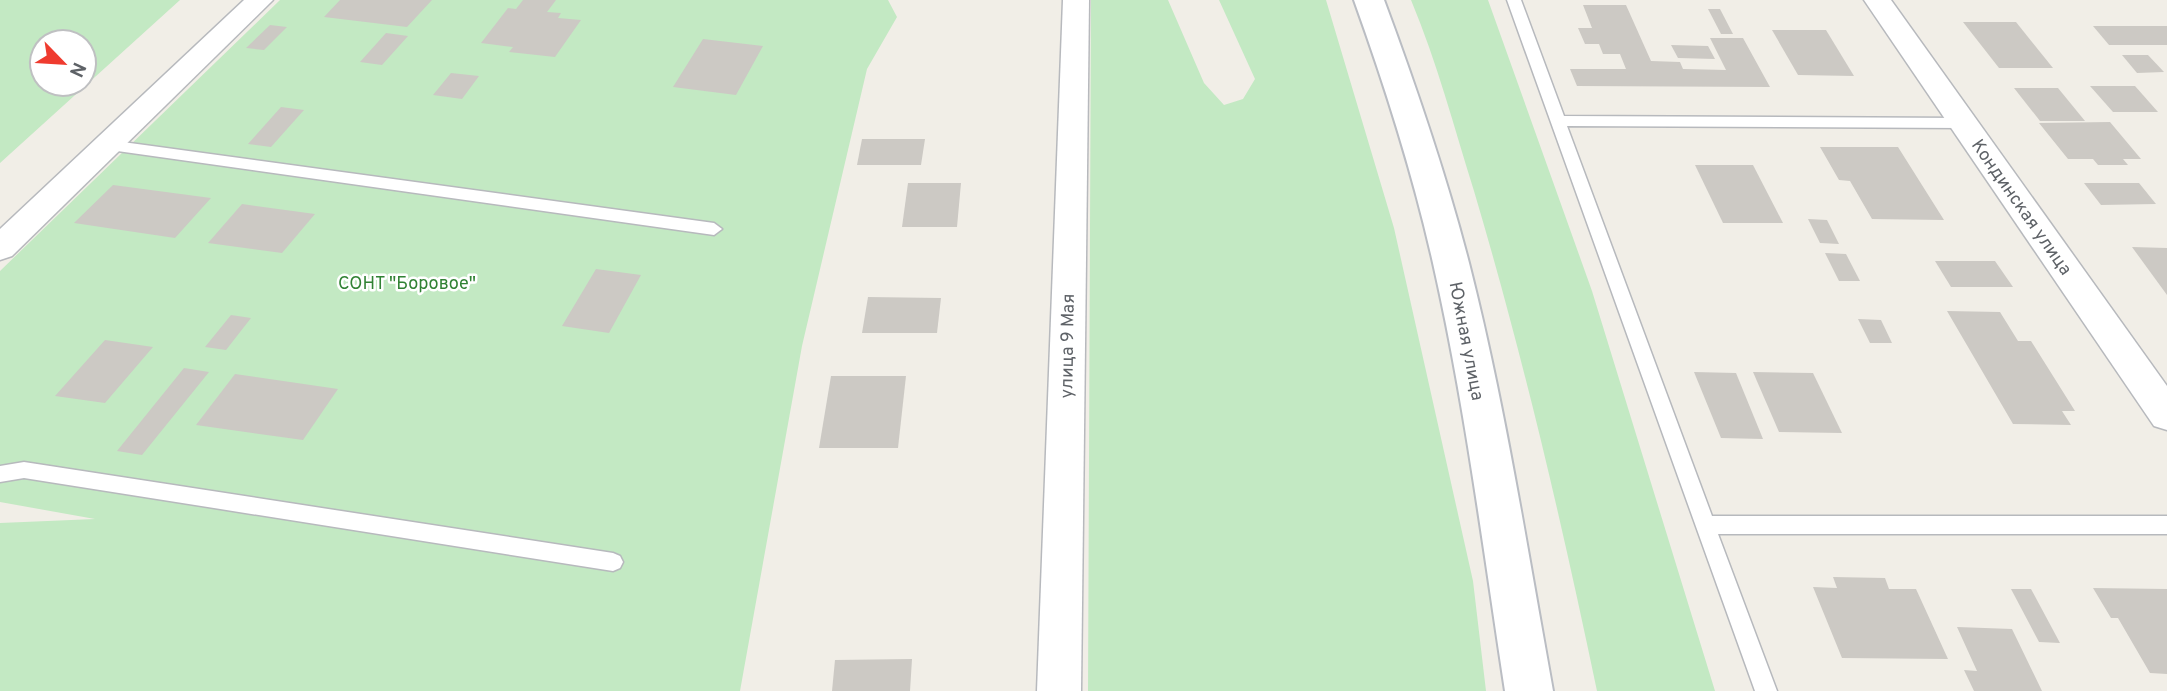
<svg xmlns="http://www.w3.org/2000/svg" width="2167" height="691" font-family="Overpass,sans-serif">
  <style>
    .green { fill: #c3e9c3; fill-rule: evenodd }
    .building { fill: #ccc9c4 }
    .lines { fill: none; stroke-linecap: round; stroke-linejoin: round }
    .service-casing { stroke: #b7b9bd; stroke-width: 3 }
    .minor-casing { stroke: #b7b9bd; stroke-width: 3 }
    .secondary-casing { stroke: #babdc3; stroke-width: 4 }
    .service { fill: #fff; fill-rule: evenodd }
    .minor { fill: #fff; fill-rule: evenodd }
    .secondary { fill: #fff; fill-rule: evenodd }
    .labels { text-anchor: middle; stroke-width: 5; stroke-linejoin: round; paint-order: stroke }
    .street-label { font-size: 18px; fill: #5e6267; stroke: #fff }
    .park-label { font-size: 18px; fill: #318234; stroke: #fff }
  </style>
  <rect width="100%" height="100%" fill="#f1eee7"/>
  <!-- green -->
  <g class="green">
    <path d="M0 0H180L0 163ZM42 42H84V84H42Z"/>
    <path d="M280 0H888L897 17 867 69 802 346 740 691H0V523L95 519 0 502V271Z"/>
    <path d="M1091 0H1168L1204 83 1224 105 1243 99 1255 79 1219 0H1326L1394 228 1473 581 1486 691H1088Z"/>
    <path d="M1411 0H1488L1592 291 1715 691H1597C1562 523 1523 356 1474 191 1454 127 1437 62 1411 0Z"/>
  </g>
  <!-- building -->
  <g class="building">
    <path d="M340 0H432L407 27 324 17Z"/>
    <path d="M523 0H556L547 12 561 13 558 18 581 20 555 57 509 52 513 47 481 43 508 8 516 9Z"/>
    <path d="M1583 5H1626L1651 61 1680 62 1683 69 1726 70 1710 38H1743L1770 87 1577 86 1570 69H1626L1620 54H1603L1599 44H1585L1578 28H1592Z"/>
    <path d="M1708 9H1720L1733 34H1721Z"/>
    <path d="M1963 22H2016L2053 68H1999Z"/>
    <path d="M270 25 287 27 264 50 246 48Z"/>
    <path d="M2093 26H2167V45H2109Z"/>
    <path d="M1772 30H1826L1854 76 1798 75Z"/>
    <path d="M386 33 408 36 382 65 360 62Z"/>
    <path d="M703 39 763 46 736 95 673 87Z"/>
    <path d="M1671 45 1708 46 1715 59 1678 58Z"/>
    <path d="M2122 55H2148L2164 72 2137 73Z"/>
    <path d="M451 73 479 76 462 99 433 95Z"/>
    <path d="M2090 86H2135L2158 112H2113Z"/>
    <path d="M2014 88H2058L2085 121H2040Z"/>
    <path d="M281 107 304 110 271 147 248 144Z"/>
    <path d="M2110 122 2141 159H2123L2128 165H2098L2093 159H2068L2039 123Z"/>
    <path d="M862 139H925L921 165H857Z"/>
    <path d="M1820 147H1898L1944 220 1872 219 1850 181 1839 180Z"/>
    <path d="M1695 165H1753L1783 223H1723Z"/>
    <path d="M908 183H961L957 227H902Z"/>
    <path d="M2084 183H2139L2156 204 2101 205Z"/>
    <path d="M113 185 211 198 175 238 74 223Z"/>
    <path d="M242 204 315 214 282 253 208 243Z"/>
    <path d="M1808 219 1827 220 1839 244 1820 243Z"/>
    <path d="M2132 247 2167 248V295Z"/>
    <path d="M1825 253 1846 254 1860 281H1839Z"/>
    <path d="M1935 261H1995L2013 287H1951Z"/>
    <path d="M596 269 641 275 609 333 562 326Z"/>
    <path d="M868 297 941 298 937 333H862Z"/>
    <path d="M1947 311 2000 312 2018 341H2031L2075 411H2062L2071 425 2013 424Z"/>
    <path d="M231 315 251 318 226 350 205 347Z"/>
    <path d="M1858 319 1881 320 1892 343H1870Z"/>
    <path d="M105 340 153 347 105 403 55 396Z"/>
    <path d="M184 368 209 372 142 455 117 451Z"/>
    <path d="M1694 372 1736 373 1763 439 1721 438Z"/>
    <path d="M1753 372 1813 373 1842 433 1779 432Z"/>
    <path d="M235 374 338 389 303 440 196 425Z"/>
    <path d="M831 376H906L898 448H819Z"/>
    <path d="M1833 577 1885 578 1889 589H1916L1948 659 1842 658 1813 587 1837 588Z"/>
    <path d="M2093 588 2167 589V674L2150 673 2118 618H2111Z"/>
    <path d="M2011 589H2031L2060 643 2039 642Z"/>
    <path d="M1957 627 2012 629 2042 691H1974L1964 670 1977 671Z"/>
    <path d="M912 659 910 691H832L835 660Z"/>
  </g>
  <g class="lines">
    <!-- service casing -->
    <g class="service-casing">
      <g id="service">
        <path d="M1507 0H1521L1564 116 1963 118 1970 123 1963 128 1567 126 1712 516H2167V534H1718L1777 691H1755Z"/>
        <path d="M108 140 714 223 722 229 714 235 103 149 100 145Z"/>
        <path d="M24 462 613 553 620 556 623 562 620 568 613 571 24 478 0 482V466Z"/>
      </g>
    </g>
    <!-- minor casing -->
    <g class="minor-casing">
      <g id="minor">
        <path d="M244 0H273L12 256 0 260V229Z"/>
        <path d="M1063 0H1089L1081 691H1037Z"/>
        <path d="M1864 0H1891L2167 386V430L2154 426Z"/>
      </g>
    </g>
    <!-- secondary casing -->
    <g class="secondary-casing">
      <path id="secondary" d="M1354 0H1384C1416 86 1446 174 1469 263 1505 404 1527 548 1553 691H1505C1483 548 1465 404 1433 263 1413 174 1385 86 1354 0Z"/>
    </g>
    <!-- service -->
    <use href="#service" class="service"/>
    <!-- minor -->
    <use href="#minor" class="minor"/>
    <!-- secondary -->
    <use href="#secondary" class="secondary"/>
  </g>
  <g class="labels">
    <!-- street labels -->
    <g class="street-label">
      <text transform="translate(2022 207) rotate(55)" y="6">Кондинская улица</text>
      <text transform="translate(1467 341) rotate(79)" y="6">Южная улица</text>
      <text transform="translate(1067 346) rotate(-89)" y="6">улица 9 Мая</text>
    </g>
    <!-- park labels -->
    <g class="park-label">
      <text x="407" y="289">СОНТ "Боровое"</text>
    </g>
  </g>
  <!-- north arrow -->
  <g transform="translate(63 63) rotate(115)"><circle r="33" fill="#ffffff" stroke="#bfc0c2" stroke-width="2"/>
  <path d="M0-5L12 26L0 18L-12 26Z" fill="#ef3b2f"/>
  <text y="-10" font-size="19" font-weight="bold" text-anchor="middle" fill="#5e6267">N</text>
  </g>
</svg>
